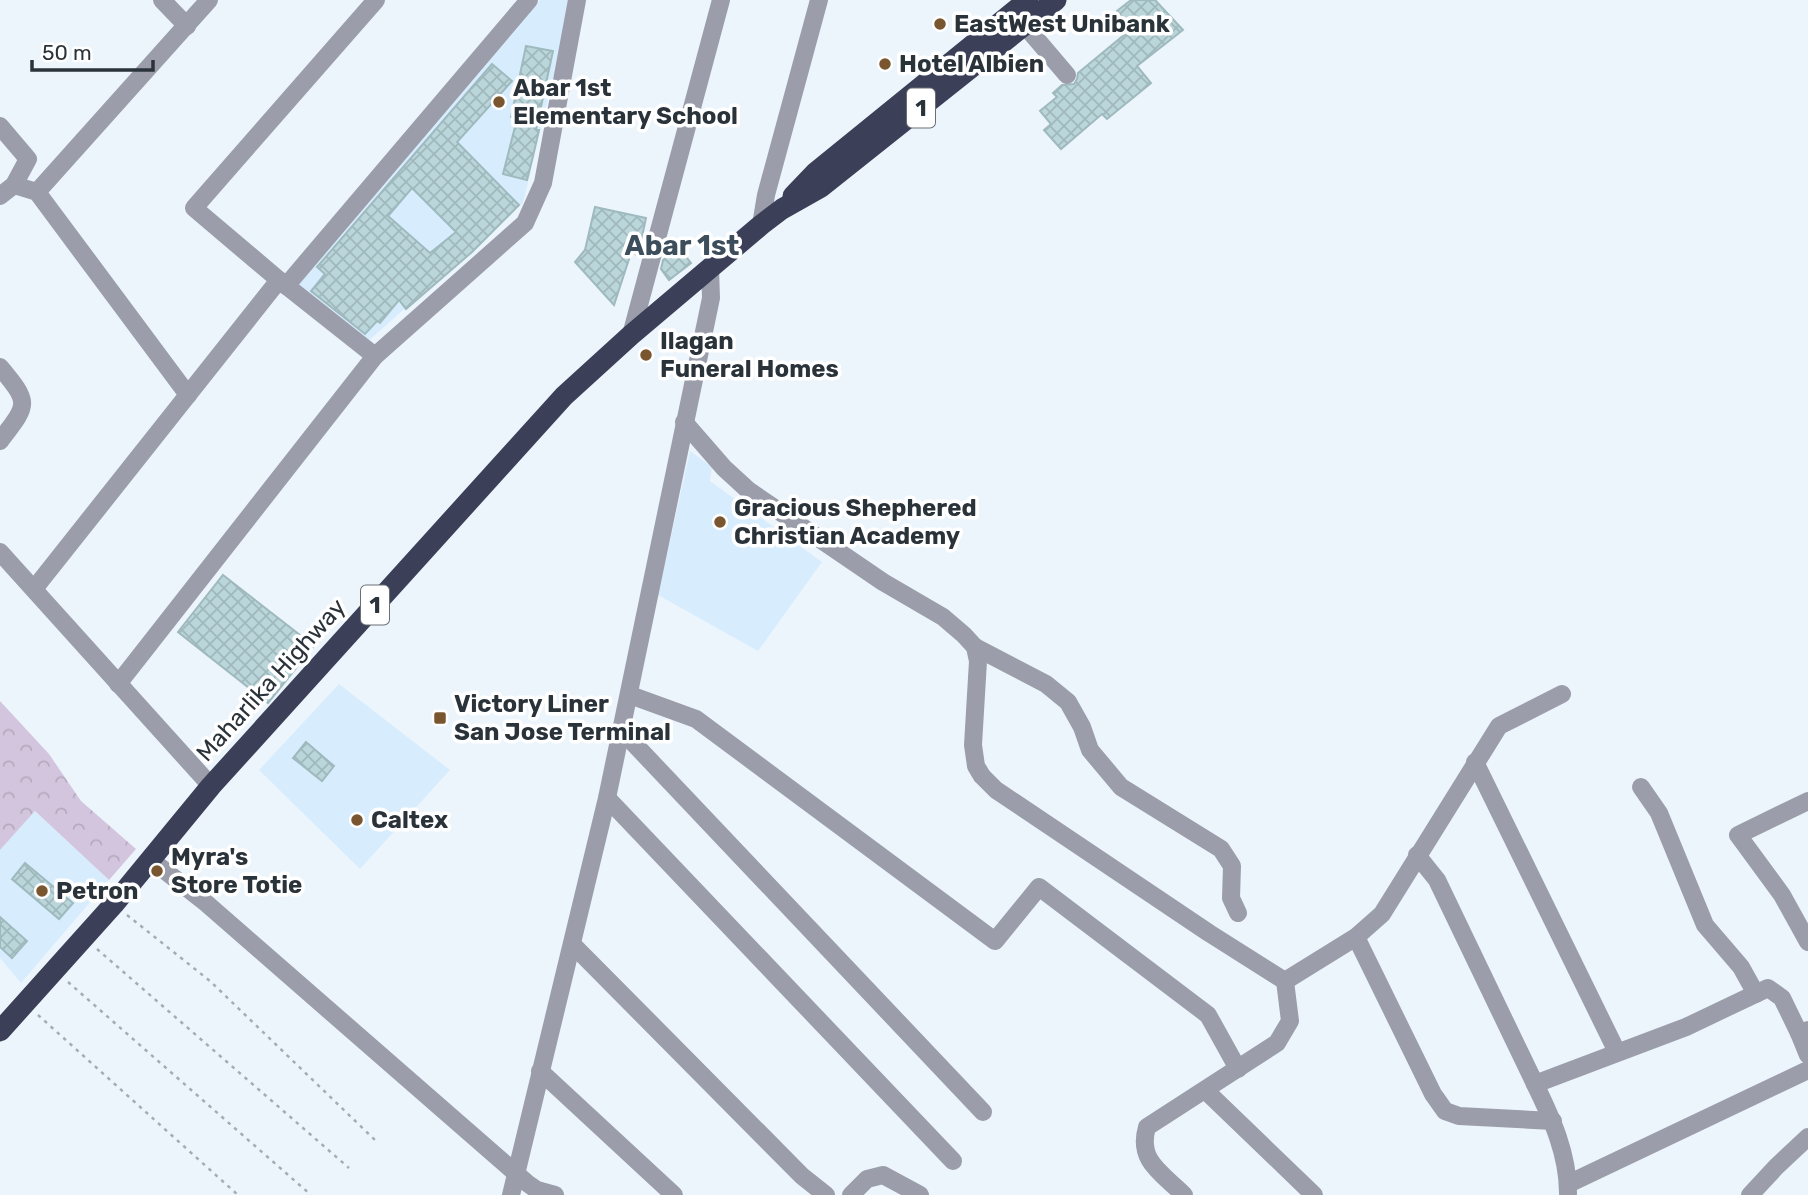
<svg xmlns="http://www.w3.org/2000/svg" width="1808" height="1195" font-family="Rubik,sans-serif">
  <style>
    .built { fill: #d7edfe }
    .forest { fill: url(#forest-crowns) }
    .building { fill: url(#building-cross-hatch); stroke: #9ebabe; stroke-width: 2; fill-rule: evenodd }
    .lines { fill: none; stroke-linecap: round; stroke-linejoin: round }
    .path { stroke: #a5adb4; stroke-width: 2.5; stroke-dasharray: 3.5 5; stroke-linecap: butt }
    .minor { stroke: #9b9eaa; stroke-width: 18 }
    .highway { stroke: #3b3f57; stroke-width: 21 }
    .poi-dot { fill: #79562f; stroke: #fff; stroke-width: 2.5 }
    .labels { text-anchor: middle; stroke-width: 7; stroke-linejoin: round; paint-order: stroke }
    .shield { fill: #fff; stroke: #6b7075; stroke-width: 2 }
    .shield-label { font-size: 23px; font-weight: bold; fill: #2b333a }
    .poi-label { font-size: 24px; font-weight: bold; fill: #2b333a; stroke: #fff; text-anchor: start }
    .street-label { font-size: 24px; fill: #2b333a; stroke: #fff }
    .quarter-label { font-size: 28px; font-weight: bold; fill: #3c4d5b; stroke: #fff }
  </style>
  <defs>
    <pattern id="forest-crowns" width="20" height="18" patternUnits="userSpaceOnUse" patternTransform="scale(1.75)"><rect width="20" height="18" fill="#d3c5dd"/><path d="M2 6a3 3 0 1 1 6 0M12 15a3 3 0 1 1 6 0" fill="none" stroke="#b5aabe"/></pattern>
    <pattern id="building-cross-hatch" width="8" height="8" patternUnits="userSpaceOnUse" patternTransform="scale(1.75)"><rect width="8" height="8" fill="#bad6da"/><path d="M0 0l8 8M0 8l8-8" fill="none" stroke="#a0b8bc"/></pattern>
  </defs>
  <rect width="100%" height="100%" fill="#edf5fc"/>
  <!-- built -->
  <g class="built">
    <path d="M540 0H572L523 203 365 344 292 284Z"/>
    <path d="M690 451 712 467 710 481 822 562 758 651 658 595Z"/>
    <path d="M339 684 450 770 360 869 259 770Z"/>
    <path d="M35 811 109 880 21 983 0 958V850Z"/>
  </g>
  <!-- forest -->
  <path class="forest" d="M0 701 49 754 81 801 136 849 109 880 35 811 0 850Z"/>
  <!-- building -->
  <g class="building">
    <path d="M1131 0H1155L1183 30 1137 66 1151 83 1107 119 1102 114 1061 149 1044 130 1051 124 1040 111 1057 97 1053 93 1062 85 1074 84 1077 79 1078 73 1130 30 1117 11Z"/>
    <path d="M526 46 553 51 536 130H539L533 156 527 180 503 174 517 119 511 117Z"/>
    <path d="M492 64 512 81 457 142 519 205 472 252 406 309 399 300 380 323 377 321 365 334 311 291 325 274 317 267ZM412 188 456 232 430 253 388 216Z"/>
    <path d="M595 207 646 218 638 255 631 253 614 305 575 262 585 250Z"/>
    <path d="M679 248 691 263 669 280 661 269 663 260Z"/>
    <path d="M223 575 314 646 268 703 178 632Z"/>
    <path d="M306 742 334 766 322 781 293 758Z"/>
    <path d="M25 863 73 903 59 919 12 879Z"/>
    <path d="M0 917 27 941 12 958 0 947Z"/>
  </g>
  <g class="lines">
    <!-- path -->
    <g class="path">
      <path d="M127 915 210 981 376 1141"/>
      <path d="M97 949 349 1168"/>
      <path d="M68 982 311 1195"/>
      <path d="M38 1015 238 1195"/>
    </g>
    <!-- minor -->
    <g class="minor">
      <path d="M162 0 187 26"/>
      <path d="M1016 15 1067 75"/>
      <path d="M0 126 28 159 14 185 0 196"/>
      <path d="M14 185 37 192 188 395"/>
      <path d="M37 192 209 0"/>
      <path d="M761 225 766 195 819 0"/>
      <path d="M286 286 529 0"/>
      <path d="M631 335 721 0"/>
      <path d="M375 356 279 280 194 208 376 0"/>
      <path d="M0 367C31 404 28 404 0 441"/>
      <path d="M684 422 724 468 748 490 883 582 943 617 964 635 975 647 978 661 973 745 976 766 982 776 996 790 1209 933 1285 981"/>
      <path d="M0 552 211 786"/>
      <path d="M34 589 279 280"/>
      <path d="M975 647 1046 684 1068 702 1082 727 1090 750 1121 787 1221 849 1232 866 1231 898 1238 913"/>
      <path d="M118 684 375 356 525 223 543 183 577 0"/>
      <path d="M630 695 696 719 995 941 1039 887 1208 1015 1238 1069"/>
      <path d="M622 731 983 1112"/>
      <path d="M1475 762 1617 1052"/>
      <path d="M1641 787 1659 813 1705 925 1741 967 1756 994"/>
      <path d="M607 798 953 1161"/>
      <path d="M1808 801 1738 835 1782 895 1808 942"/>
      <path d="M1417 855 1437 880 1535 1084 1686 1027 1768 988 1782 998 1799 1033 1808 1030"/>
      <path d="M150 859 206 903 527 1183 537 1190 555 1195"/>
      <path d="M1356 937 1433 1094 1445 1111 1459 1116 1553 1121"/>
      <path d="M573 945 802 1176 826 1195"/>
      <path d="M1285 981 1356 937 1382 914 1499 726 1562 694"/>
      <path d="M1799 1033 1808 1055"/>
      <path d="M540 1071 674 1195"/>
      <path d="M1535 1084C1552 1119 1568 1154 1568 1193"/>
      <path d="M1206 1091 1314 1195"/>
      <path d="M1568 1184 1808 1070"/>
      <path d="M511 1195 607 798 711 298 710 268"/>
      <path d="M851 1195 867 1179 883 1175 920 1195"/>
      <path d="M1184 1195C1162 1173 1137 1161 1147 1127L1277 1043 1290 1021 1285 981"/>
      <path d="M1750 1195 1776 1167 1808 1137"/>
    </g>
    <!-- highway -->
    <g class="highway">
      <path d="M793 196 815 173 1028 0"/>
      <path d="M0 1031 114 904 211 786 564 396 631 335 761 225 782 209 821 187 1056 0"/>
    </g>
  </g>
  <!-- markers -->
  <g class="poi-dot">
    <circle cx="940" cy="24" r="7"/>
    <circle cx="885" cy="64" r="7"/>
    <circle cx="499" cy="102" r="7"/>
    <circle cx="646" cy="355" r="7"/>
    <circle cx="720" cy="522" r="7"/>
    <rect x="433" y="711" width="14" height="14" rx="3.5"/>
    <circle cx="357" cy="820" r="7"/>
    <circle cx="157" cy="871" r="7"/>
    <circle cx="42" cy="891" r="7"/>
  </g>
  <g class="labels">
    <!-- shield labels -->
    <g class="shield">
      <rect x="907" y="88.5" width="28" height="39" rx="5"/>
      <rect x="361" y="585.5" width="28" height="39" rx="5"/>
    </g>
    <g class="shield-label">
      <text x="921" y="116">1</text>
      <text x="375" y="613">1</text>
    </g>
    <!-- poi labels -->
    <g class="poi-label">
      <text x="954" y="32">EastWest Unibank</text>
      <text x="899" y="72">Hotel Albien</text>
      <text x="513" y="96">Abar 1st<tspan x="513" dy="28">Elementary School</tspan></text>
      <text x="660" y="349">Ilagan<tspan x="660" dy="28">Funeral Homes</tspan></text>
      <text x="734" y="516">Gracious Shephered<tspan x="734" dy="28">Christian Academy</tspan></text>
      <text x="454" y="712">Victory Liner<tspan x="454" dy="28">San Jose Terminal</tspan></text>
      <text x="371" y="828">Caltex</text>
      <text x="171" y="865">Myra's<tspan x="171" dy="28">Store Totie</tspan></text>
      <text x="56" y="899">Petron</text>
    </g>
    <!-- street labels -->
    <g class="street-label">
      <text transform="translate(271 680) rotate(-48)" y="8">Maharlika Highway</text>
    </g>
    <!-- quarter labels -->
    <g class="quarter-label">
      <text x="682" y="255">Abar 1st</text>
    </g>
  </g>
  <!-- scale -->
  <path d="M32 60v10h121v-10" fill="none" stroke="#2b333a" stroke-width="3.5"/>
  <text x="42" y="60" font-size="21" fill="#2b333a" stroke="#ffffff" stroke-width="5" paint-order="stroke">50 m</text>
</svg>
